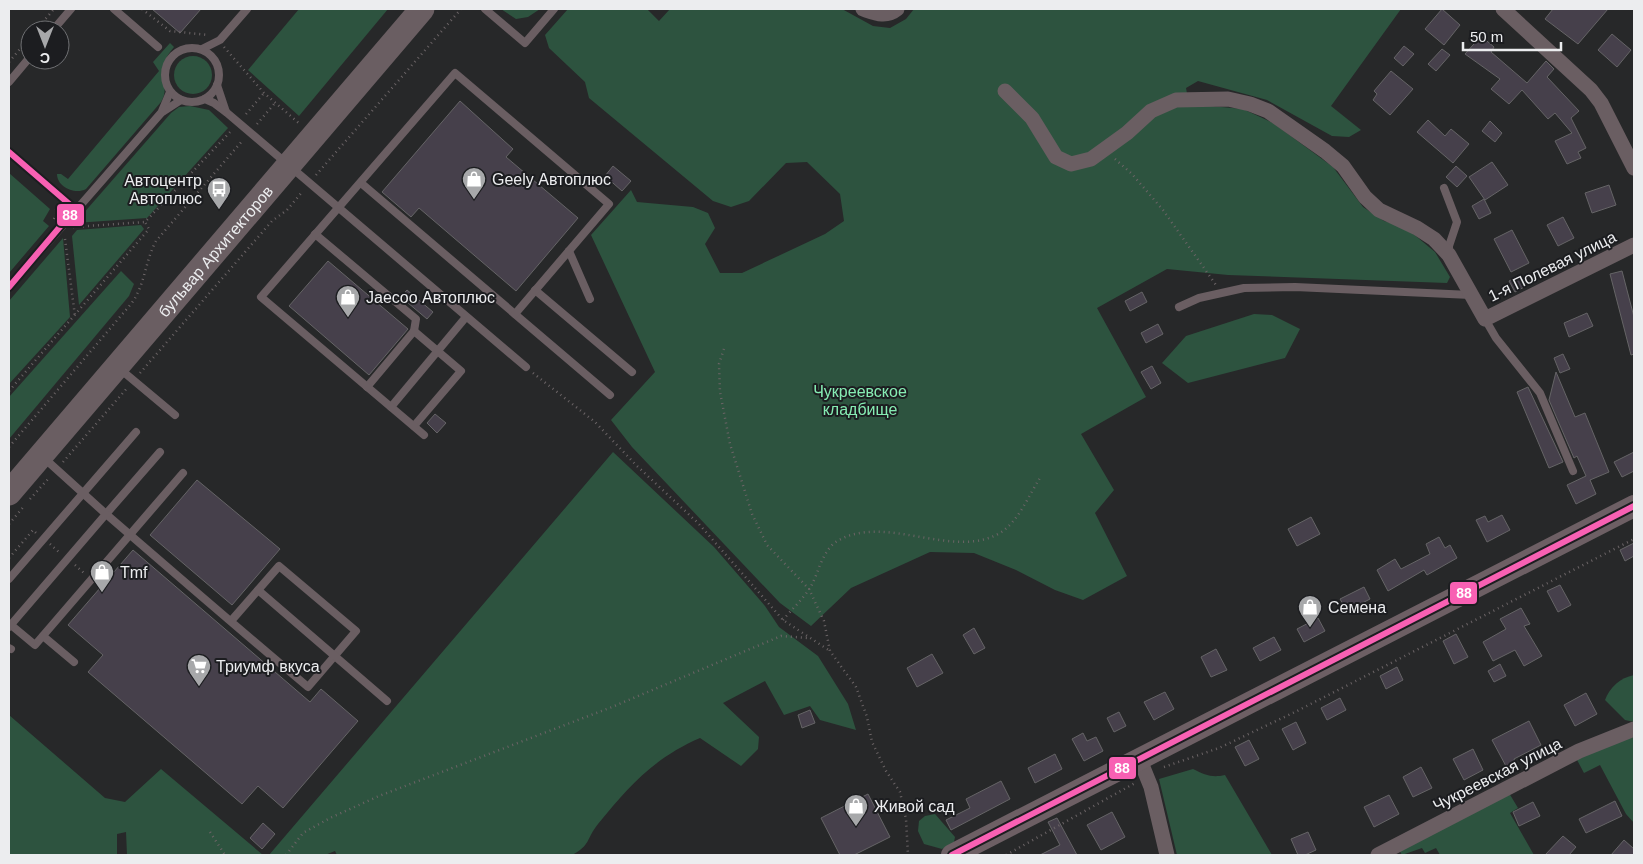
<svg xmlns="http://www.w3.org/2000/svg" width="1643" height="864" font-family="Helvetica,sans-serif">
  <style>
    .green { fill: #2d533f }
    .building { fill: #46404b; stroke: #656466 }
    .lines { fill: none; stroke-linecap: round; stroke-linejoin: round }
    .path { stroke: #6b6466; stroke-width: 2.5; stroke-dasharray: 1 4; stroke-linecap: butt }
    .service { stroke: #6a5e62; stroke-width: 8 }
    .minor { stroke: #6a5e62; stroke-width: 15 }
    .secondary { stroke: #6d5f64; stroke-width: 22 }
    .primary { stroke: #6a5e62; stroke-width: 25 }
    .bus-1-casing { stroke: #1c1d20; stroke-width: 10 }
    .bus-1 { stroke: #f860b3; stroke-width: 6 }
    .labels { text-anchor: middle; stroke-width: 4; stroke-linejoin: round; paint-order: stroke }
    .poi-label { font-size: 16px; fill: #ecedef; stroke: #1c1d20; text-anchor: start }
    .street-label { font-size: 16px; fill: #ecedef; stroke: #1c1d20 }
    .park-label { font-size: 16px; fill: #86ecb3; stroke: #1c1d20 }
    .line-badge { stroke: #1c1d20; stroke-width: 2 }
    .badge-label { font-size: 14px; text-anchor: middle; font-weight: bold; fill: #fff }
  </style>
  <rect width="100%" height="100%" fill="#272829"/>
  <!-- green -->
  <g class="green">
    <path d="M299 9H388L299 116 248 70Z"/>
    <path d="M501 9H540L528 17 516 19Z"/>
    <path d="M568 9H647L659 21 670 9H842L873 26 890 28 906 19 914 9H1401L1331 106 1361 130 1349 137 1332 136 1267 100 1198 81 1186 88 1189 104 1243 109 1273 123 1333 167 1363 207 1384 221 1405 227 1435 252 1450 277 1447 283 1228 275 1167 269 1097 308 1146 397 1081 434 1114 490 1095 513 1127 576 1083 600 1055 590 1016 570 974 553 930 552 851 588 811 626 780 603 632 447 611 420 655 372 591 235 631 190 637 202 693 207 708 213 715 228 705 244 720 273H742L825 234 844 221 840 194 807 162 786 163 749 201 731 207 713 201 589 98 585 82 549 48 545 35Z"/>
    <path d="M170 43 174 47C150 75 173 83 161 102L86 189C75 195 57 187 57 174H61L68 179 159 71 153 62Z"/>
    <circle cx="193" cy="75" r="19"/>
    <path d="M190 106 209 110 228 128 147 218 75 223 171 113 179 107Z"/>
    <path d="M9 173 50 209 43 221 49 226 9 273Z"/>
    <path d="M141 225 144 229 79 305 72 236 77 230Z"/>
    <path d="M63 238 70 317 9 384V301Z"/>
    <path d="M121 271 134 284 129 296 9 439V397Z"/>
    <path d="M1254 314 1272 315 1300 329 1285 358 1188 383 1162 363 1186 336Z"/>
    <path d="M613 452 714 547 765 606 779 627 818 656 848 704 856 730 820 720 810 706 784 715 765 681 723 703 759 737 758 749 741 766 700 738C654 758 629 786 598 824 586 839 591 845 572 855H337L335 851 325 855H269Z"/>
    <path d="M1634 675V722L1625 720 1605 700C1610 687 1620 678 1634 675Z"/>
    <path d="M9 715 105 798 125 802 161 769 263 855H127L126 832 117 834V855H9Z"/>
    <path d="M1634 735V823L1626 814 1600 765 1584 773 1576 758Z"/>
    <path d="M1193 769C1205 775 1212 778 1225 775L1272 855H1177L1159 779Z"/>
    <path d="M1509 793 1518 808 1510 813 1534 855H1440L1436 848 1425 853 1422 848 1402 855 1399 850Z"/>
    <path d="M935 814 955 837 954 842 942 849 924 844 918 831 919 821 925 816Z"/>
  </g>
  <!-- building -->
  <g class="building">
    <path d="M152 9H201L180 33Z"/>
    <path d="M1442 9 1460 25 1444 45 1425 29Z"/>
    <path d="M1553 9H1608L1578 44 1545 19Z"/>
    <path d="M1612 34 1631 50 1617 67 1598 50Z"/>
    <path d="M1481 36 1494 47 1491 52 1527 83 1546 61 1554 69 1547 77 1579 111 1571 118 1586 148 1578 152 1581 158 1567 164 1555 141 1572 133 1555 113 1548 119 1522 90 1509 104 1491 89 1500 79 1465 54Z"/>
    <path d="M1404 46 1414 54 1403 66 1394 58Z"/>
    <path d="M1442 49 1450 55 1436 71 1428 64Z"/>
    <path d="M1391 71 1413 89 1390 115 1373 100 1377 94 1374 91Z"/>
    <path d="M460 101 513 149 506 157 578 218 516 291 419 208 411 217 382 192Z"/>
    <path d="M1428 120 1445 136 1451 129 1469 144 1453 163 1417 132Z"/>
    <path d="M1490 121 1502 133 1495 142 1482 131Z"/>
    <path d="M1492 162 1508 185 1485 200 1469 177Z"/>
    <path d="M613 166 631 181 622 191 605 176Z"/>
    <path d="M1456 166 1467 176 1457 187 1446 177Z"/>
    <path d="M1609 185 1616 205 1592 213 1585 193Z"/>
    <path d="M1484 199 1491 213 1479 219 1472 206Z"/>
    <path d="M1563 217 1574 238 1558 246 1547 225Z"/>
    <path d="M1512 230 1529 263 1511 272 1494 239Z"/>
    <path d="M328 261 408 329 369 375 289 306Z"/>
    <path d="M1622 271 1634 317V354L1631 355 1610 274Z"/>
    <path d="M1520 275 1526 286 1515 292 1509 281Z"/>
    <path d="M407 290 433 312 427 319 401 297Z"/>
    <path d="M1142 292 1147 302 1130 311 1125 301Z"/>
    <path d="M1587 313 1593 326 1569 337 1564 323Z"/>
    <path d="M1158 324 1163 334 1146 343 1141 333Z"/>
    <path d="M1563 354 1570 369 1560 373 1554 358Z"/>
    <path d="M1152 366 1161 383 1151 389 1141 372Z"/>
    <path d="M1556 372 1575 417 1585 413 1609 472 1590 480 1596 494 1576 504 1567 485 1586 476 1577 456 1574 458 1549 400Z"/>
    <path d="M1528 387 1563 462 1549 468 1517 392Z"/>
    <path d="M435 414 446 423 437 433 427 423Z"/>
    <path d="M1634 452V471L1622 477 1614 462Z"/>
    <path d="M197 480 280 549 232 605 150 535Z"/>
    <path d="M1502 515 1510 530 1487 542 1476 520 1485 516 1488 522Z"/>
    <path d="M1311 517 1320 534 1297 546 1288 529Z"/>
    <path d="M1439 537 1445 548 1450 545 1457 558 1427 575 1424 570 1388 591 1377 570 1395 559 1401 569 1430 554 1426 544Z"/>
    <path d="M1634 543V556L1625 561 1620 550Z"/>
    <path d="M133 550 310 702 321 689 358 721 283 808 258 786 242 804 88 672 103 655 68 625Z"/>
    <path d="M1560 585 1571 605 1558 612 1547 591Z"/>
    <path d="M1364 587 1370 599 1347 611 1340 599Z"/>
    <path d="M1521 608 1530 624 1524 626 1542 656 1524 666 1515 650 1493 661 1483 642 1506 629 1500 619Z"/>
    <path d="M1318 618 1325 631 1304 642 1297 629Z"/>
    <path d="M974 628 985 648 974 654 963 635Z"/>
    <path d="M1456 634 1468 657 1454 664 1443 641Z"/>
    <path d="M1274 637 1281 650 1260 661 1253 648Z"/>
    <path d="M1216 649 1227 670 1211 677 1201 657Z"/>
    <path d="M932 654 943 673 917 687 907 668Z"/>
    <path d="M1500 664 1506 676 1494 682 1488 671Z"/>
    <path d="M1397 667 1403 680 1386 689 1380 676Z"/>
    <path d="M1165 692 1174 709 1154 720 1144 702Z"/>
    <path d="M1586 693 1597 714 1575 726 1564 705Z"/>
    <path d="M1340 698 1346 710 1327 720 1321 708Z"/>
    <path d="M810 710 815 723 802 728 798 715Z"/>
    <path d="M1119 712 1126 726 1114 732 1107 718Z"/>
    <path d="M1529 721 1541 745 1514 759 1515 763 1507 768 1492 740Z"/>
    <path d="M1296 722 1306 743 1293 750 1282 729Z"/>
    <path d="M1083 733 1087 741 1096 737 1103 751 1084 761 1072 739Z"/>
    <path d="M1249 740 1259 759 1245 766 1235 747Z"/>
    <path d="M1473 749 1483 770 1464 780 1453 759Z"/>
    <path d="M1055 754 1062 769 1035 783 1028 768Z"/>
    <path d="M1421 767 1432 788 1413 797 1403 777Z"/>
    <path d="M1001 781 1010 799 951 830 946 820 970 808 966 799Z"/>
    <path d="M868 794 890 837 854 855H840L821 818Z"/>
    <path d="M1389 795 1399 814 1374 827 1364 807Z"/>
    <path d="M1615 801 1622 816 1586 833 1579 819Z"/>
    <path d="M1533 802 1540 816 1519 826 1513 812Z"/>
    <path d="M1112 812 1125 837 1101 850 1087 825Z"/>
    <path d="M1057 818 1077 855H1040L1060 845 1048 822Z"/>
    <path d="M263 823 275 834 262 849 250 838Z"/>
    <path d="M1308 832 1316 850 1305 855H1298L1291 839Z"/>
    <path d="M1563 836 1576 847 1569 855H1545Z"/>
    <path d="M1624 840 1634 849V855H1611Z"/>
  </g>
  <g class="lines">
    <!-- path -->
    <g class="path">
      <path d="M142 9 170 31 208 35"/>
      <path d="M36 30 54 9"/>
      <path d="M224 47 264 93 301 125"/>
      <path d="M9 62 30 37"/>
      <path d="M246 114 264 93"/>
      <path d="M257 124 275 103"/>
      <path d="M1115 159 1132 174 1163 210 1216 285"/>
      <path d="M316 175 461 9"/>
      <path d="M54 219 57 212 55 206"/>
      <path d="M73 227 145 222 232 130"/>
      <path d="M65 239 75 316"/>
      <path d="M724 349 719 364 720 392 730 444 752 514 767 545 809 589 824 621 830 651 856 687 867 717 872 742 886 771 900 792 906 819 908 855"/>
      <path d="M140 373 272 221 287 210 303 191"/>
      <path d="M533 373 595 422 636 465 698 523 783 620 830 651"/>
      <path d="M9 391 149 229 145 222"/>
      <path d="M9 447 131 304C145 286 145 261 156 241L243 140"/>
      <path d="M63 462 128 387"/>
      <path d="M30 499 50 477"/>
      <path d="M9 524 25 505"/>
      <path d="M50 544 61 554"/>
      <path d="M9 558 33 530 36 533"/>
      <path d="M75 565 84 573"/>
      <path d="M783 620C791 610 803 599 810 588 819 573 822 549 839 540 887 514 953 560 1000 533 1018 522 1029 495 1040 478"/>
      <path d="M1164 767 1219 748 1295 712 1634 539"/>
      <path d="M210 832 225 855"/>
      <path d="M286 855 303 833 330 818 379 796 612 707 781 636 808 638"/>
      <path d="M1006 855 1135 783"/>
    </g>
    <!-- service -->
    <g class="service">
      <path d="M114 9 158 47"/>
      <path d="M485 9 525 43 554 9"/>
      <path d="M53 30 71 9"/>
      <circle cx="192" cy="75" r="27"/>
      <path d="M202 49 220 40 247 9"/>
      <path d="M9 82 30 57"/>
      <path d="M217 85 226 112"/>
      <path d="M205 99 214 103 226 112 526 367"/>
      <path d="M162 111 170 92"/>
      <path d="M9 152 75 209"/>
      <path d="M361 183 610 395"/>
      <path d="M1444 188 1457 222 1449 246V254"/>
      <path d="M315 234 416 319 414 331"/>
      <path d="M569 251 590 299"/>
      <path d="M9 287 161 113 181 100"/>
      <path d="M535 290 632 372"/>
      <path d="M1179 307 1199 298 1244 288 1295 287 1471 295"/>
      <path d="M1485 319 1496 338 1540 393 1573 471"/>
      <path d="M120 369 175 415"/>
      <path d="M367 387 414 331 461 371 414 426"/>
      <path d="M391 407 466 317"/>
      <path d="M424 435 261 297 455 73 609 204 515 314"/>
      <path d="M160 452 106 514C173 572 240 630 308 687L356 631 279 566 231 621"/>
      <path d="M9 579 136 432"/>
      <path d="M258 590 387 701"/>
      <path d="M11 625 35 645 183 473"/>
      <path d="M9 627 106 514 44 458"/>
      <path d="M43 636 74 662"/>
      <path d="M9 648 11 649"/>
    </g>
    <!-- minor -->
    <g class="minor">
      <path d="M863 9C875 13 886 18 897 9"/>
      <path d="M1503 9 1591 90 1601 103 1634 168"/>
      <path d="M1005 91 1032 118 1056 157 1071 164 1091 159 1127 133 1151 111 1176 100 1228 99 1250 104 1268 111 1325 151 1343 166 1365 197 1379 210 1417 228 1434 239 1449 255 1485 319 1634 245"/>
      <path d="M1140 760 1151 787 1167 855"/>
      <path d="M1378 855 1579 751 1634 729"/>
    </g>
    <!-- secondary -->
    <path class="secondary" d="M952 855 1634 506"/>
    <!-- primary -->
    <path class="primary" id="s1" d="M9 493 422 9"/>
    <!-- bus-1 casing -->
    <g class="bus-1-casing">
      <g id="bus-1">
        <path d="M9 152 75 209 9 287"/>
        <path d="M952 855 1634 506"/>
      </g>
    </g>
    <!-- bus-1 -->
    <use href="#bus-1" class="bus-1"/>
  </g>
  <!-- icons -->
  <defs>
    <g id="shop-pin" transform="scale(1.25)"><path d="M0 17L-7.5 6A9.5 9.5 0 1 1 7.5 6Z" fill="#a7a8aa" stroke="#1c1d20"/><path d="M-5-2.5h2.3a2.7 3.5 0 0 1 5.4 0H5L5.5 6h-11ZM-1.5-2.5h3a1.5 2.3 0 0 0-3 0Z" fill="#fff"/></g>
    <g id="bus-pin" transform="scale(1.25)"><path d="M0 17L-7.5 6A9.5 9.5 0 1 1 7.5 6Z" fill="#a7a8aa" stroke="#1c1d20"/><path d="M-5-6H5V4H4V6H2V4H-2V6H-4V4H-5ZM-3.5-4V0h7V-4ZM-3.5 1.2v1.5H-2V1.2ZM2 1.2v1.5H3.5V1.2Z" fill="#fff"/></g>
    <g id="supermarket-pin" transform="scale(1.25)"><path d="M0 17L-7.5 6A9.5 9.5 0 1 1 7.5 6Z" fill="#a7a8aa" stroke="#1c1d20"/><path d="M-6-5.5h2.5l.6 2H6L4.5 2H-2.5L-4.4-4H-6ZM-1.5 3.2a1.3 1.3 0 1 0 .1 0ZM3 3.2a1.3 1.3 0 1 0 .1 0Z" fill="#fff"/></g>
  </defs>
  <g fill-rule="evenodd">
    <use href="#shop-pin" x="474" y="179"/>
    <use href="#bus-pin" x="219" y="189"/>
    <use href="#shop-pin" x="348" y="297"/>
    <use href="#shop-pin" x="102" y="572"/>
    <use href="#shop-pin" x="1310" y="607"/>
    <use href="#supermarket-pin" x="199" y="666"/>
    <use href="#shop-pin" x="856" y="806"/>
  </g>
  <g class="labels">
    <!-- poi labels -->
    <g class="poi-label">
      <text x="492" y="185">Geely Автоплюс</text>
      <text x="202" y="186" text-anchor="end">Автоцентр<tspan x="202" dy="18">Автоплюс</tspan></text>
      <text x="366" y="303">Jaecoo Автоплюс</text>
      <text x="120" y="578">Tmf</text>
      <text x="1328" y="613">Семена</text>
      <text x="216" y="672">Триумф вкуса</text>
      <text x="874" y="812">Живой сад</text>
    </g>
    <!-- street labels -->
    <g class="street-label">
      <text dy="6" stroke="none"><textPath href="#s1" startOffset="318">бульвар Архитекторов</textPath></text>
      <text transform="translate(1552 266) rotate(-26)" y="6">1-я Полевая улица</text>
      <text transform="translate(1497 774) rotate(-27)" y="6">Чукреевская улица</text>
    </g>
    <!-- park labels -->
    <g class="park-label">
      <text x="860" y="397">Чукреевское<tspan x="860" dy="18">кладбище</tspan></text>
    </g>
  </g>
  <g class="line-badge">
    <rect x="56" y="203" width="29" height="24" rx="5" fill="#f860b3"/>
    <rect x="1449" y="581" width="29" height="24" rx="5" fill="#f860b3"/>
    <rect x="1108" y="756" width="29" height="24" rx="5" fill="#f860b3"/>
  </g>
  <g class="badge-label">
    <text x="70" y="220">88</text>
    <text x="1464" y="598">88</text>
    <text x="1122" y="773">88</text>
  </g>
  <!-- border -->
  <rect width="1643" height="864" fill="none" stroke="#ecedef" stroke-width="20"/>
  <!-- north arrow -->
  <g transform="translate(45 45) rotate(180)"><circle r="24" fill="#1c1d20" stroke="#6f7073"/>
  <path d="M0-4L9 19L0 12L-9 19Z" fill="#a7a8aa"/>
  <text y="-8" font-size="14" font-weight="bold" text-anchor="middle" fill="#ecedef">С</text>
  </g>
  <!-- scale -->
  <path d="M1463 42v8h98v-8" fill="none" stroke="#ecedef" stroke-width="2.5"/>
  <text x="1470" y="42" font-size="15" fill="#ecedef" stroke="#1c1d20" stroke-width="4" paint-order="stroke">50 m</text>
</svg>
